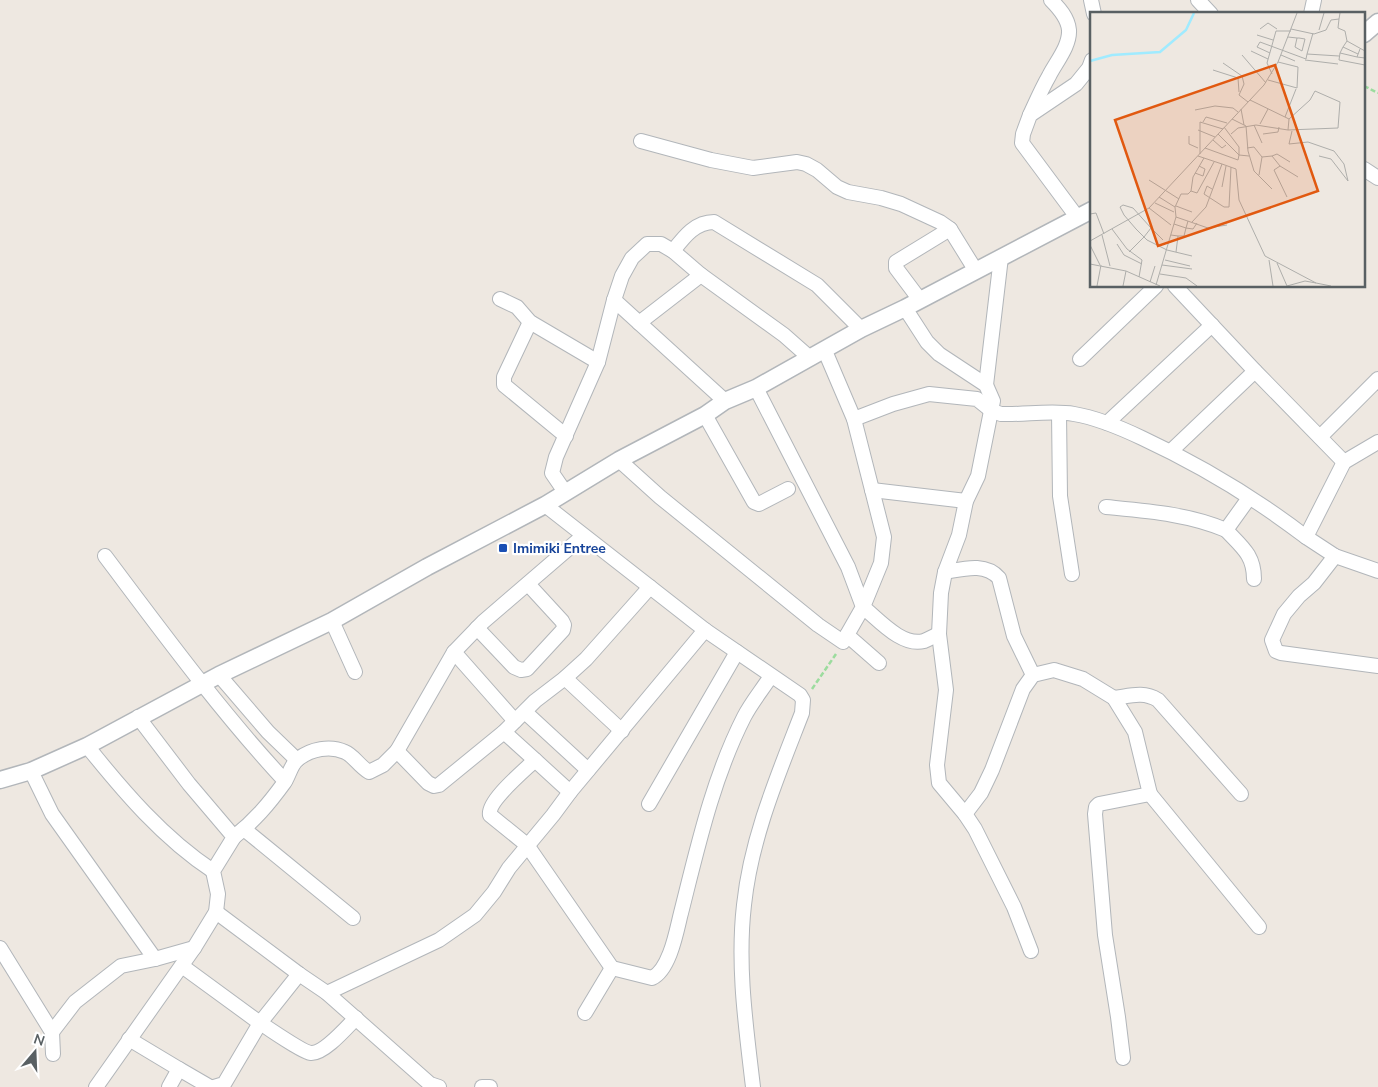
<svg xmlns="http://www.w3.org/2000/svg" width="1378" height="1087" font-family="'Nunito Sans',sans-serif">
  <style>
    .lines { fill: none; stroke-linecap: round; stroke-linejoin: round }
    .minor-casing { stroke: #b2b6ba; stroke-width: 16 }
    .tertiary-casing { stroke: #b2b6ba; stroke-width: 19 }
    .path { stroke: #9cdc9e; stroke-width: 2.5; stroke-dasharray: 5 2.5; stroke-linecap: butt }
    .minor { stroke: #fff; stroke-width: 14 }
    .tertiary { stroke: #fff; stroke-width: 16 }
    .transit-dot { fill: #1a4fb4; stroke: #fff; stroke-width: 2 }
    .labels { text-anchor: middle; stroke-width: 4.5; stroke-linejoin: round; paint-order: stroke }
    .transit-label { font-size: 14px; font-weight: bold; fill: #164399; stroke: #fff; text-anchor: start }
    .inset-river { fill: none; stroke: #a0ebff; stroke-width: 2.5 }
    .inset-road { fill: none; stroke: #aeaeab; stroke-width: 1 }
    .view { fill: #e15910; fill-opacity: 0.15; stroke: #e15910; stroke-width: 2.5 }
    .inset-edge { fill: none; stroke: #596063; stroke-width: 2.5 }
  </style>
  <rect width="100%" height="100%" fill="#eee8e1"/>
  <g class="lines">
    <!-- minor casing -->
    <g class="minor-casing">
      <g id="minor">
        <path d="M1091 0 1094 14"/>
        <path d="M1198 0 1211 14"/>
        <path d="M1311 14 1314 0"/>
        <path d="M1030 115C1036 102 1042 88 1049 76 1056 62 1070 46 1069 30 1068 18 1059 8 1051 0"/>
        <path d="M641 141 711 160 753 168 797 162 806 164 817 170 837 187 848 192 881 198 901 204 940 222 950 229 976 271"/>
        <path d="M1364 169 1378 178"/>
        <path d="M1077 217 1022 143 1023 134 1030 115 1076 84 1089 68 1092 60"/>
        <path d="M673 251C684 237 695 222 714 222L817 285 861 329"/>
        <path d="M1175 286 1255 371 1344 462"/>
        <path d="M500 299 517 307 530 322 598 362"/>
        <path d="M614 300 725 401"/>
        <path d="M920 300 896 268V262L950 229"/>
        <path d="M905 308 927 342 939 354 986 385 993 401 978 476 966 501 959 535 945 572 941 593 939 634 946 690 937 765 939 783 965 814 975 829 1014 907 1031 951"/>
        <path d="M530 322 504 377V385L566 436"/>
        <path d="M639 323 701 275"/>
        <path d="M825 351 854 419 884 537 881 563 863 607C879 620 902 647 924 641 929 639 934 636 939 634"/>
        <path d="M1080 359 1156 286"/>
        <path d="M986 385 1001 257"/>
        <path d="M1059 413 1060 496 1072 574"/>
        <path d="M705 415 754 502 759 504 788 489"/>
        <path d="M854 419 893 404 929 394 977 399 992 411 1001 414C1024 415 1052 410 1074 414 1098 418 1121 428 1142 438 1200 465 1255 498 1306 537"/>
        <path d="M1107 423 1212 325"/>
        <path d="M1320 437 1378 379"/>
        <path d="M1378 442 1344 462 1306 537 1335 556 1378 571"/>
        <path d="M1171 451 1255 371"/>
        <path d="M619 460 660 497 818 625 843 642 863 607 848 567 756 388"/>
        <path d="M872 490 966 501"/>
        <path d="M565 492 552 473 556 457 598 362 614 300 622 276 632 258 647 244H661L673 251 701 275 784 335 810 358"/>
        <path d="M1106 507C1147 511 1189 514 1226 530L1249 498"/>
        <path d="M1226 530C1242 547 1254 555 1254 579"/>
        <path d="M105 556C163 633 220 711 285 781"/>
        <path d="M1335 556 1314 583 1299 596 1284 614 1272 640 1276 651 1281 653 1378 666"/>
        <path d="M945 572C963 569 985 562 999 578L1014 636 1033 675"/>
        <path d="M332 621 355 672"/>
        <path d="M477 628 514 667 521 670 527 669 563 630 564 625 562 621 528 584"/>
        <path d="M705 630 800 695 803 700 802 713C778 775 751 838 744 905 737 966 746 1027 753 1087"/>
        <path d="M847 635 879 663"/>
        <path d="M454 652 515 721"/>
        <path d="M219 675 268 732 297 760"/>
        <path d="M565 678 622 731"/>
        <path d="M1114 698C1130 696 1143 691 1158 700L1241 794"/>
        <path d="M525 712 588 770"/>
        <path d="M504 732 535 760"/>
        <path d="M87 746C124 792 163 838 213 871"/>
        <path d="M397 751 454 652 483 622 583 536"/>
        <path d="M31 771 52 814 155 959"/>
        <path d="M570 792 535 760C525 770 487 801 490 815L527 845 612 968 652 978C669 970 676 934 680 917 697 850 712 780 744 717 751 703 762 690 771 676"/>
        <path d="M1150 794 1259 927"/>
        <path d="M649 804 737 652"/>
        <path d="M965 814 981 793 992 770 1023 689 1033 675 1054 670 1083 679 1114 698 1135 732 1150 794 1099 804 1096 807 1095 814 1105 935 1118 1017 1123 1058"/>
        <path d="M244 829 353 918"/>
        <path d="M234 837C255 820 268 805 284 783 289 776 291 764 298 759 311 749 330 745 345 752 353 755 359 766 369 772L383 765 397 751 428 783 434 786 439 785 504 732 535 701 565 678 586 659 650 587"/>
        <path d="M216 912 299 974 327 993 430 1084 439 1087"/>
        <path d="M0 948 52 1032 53 1054"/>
        <path d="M182 966 260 1023 224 1084 214 1087"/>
        <path d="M299 974 260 1023C270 1029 302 1052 311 1053 324 1054 347 1027 356 1018"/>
        <path d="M327 993 439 940 475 915 494 892 509 868 553 815 570 792 705 630 545 505"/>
        <path d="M585 1013 612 968"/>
        <path d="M52 1032 75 1002 121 966 155 959 194 948"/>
        <path d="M129 1039 179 1069 169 1087"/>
        <path d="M179 1069 210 1087"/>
        <path d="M96 1087 194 948 216 912 218 894 213 871 234 837 189 784 138 717"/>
        <path d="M482 1087H490"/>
      </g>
    </g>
    <!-- tertiary casing -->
    <g class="tertiary-casing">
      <g id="tertiary">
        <path d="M1364 34 1378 22"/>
        <path d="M0 780 31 771 87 746 219 675 332 621 427 567 545 505 619 460 705 415 725 401 756 388 861 329 905 308 1092 210"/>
      </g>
    </g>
    <!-- path -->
    <g class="path">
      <path d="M1364 86 1378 93"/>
      <path d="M812 689 836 654"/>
    </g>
    <!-- minor -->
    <use href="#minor" class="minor"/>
    <!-- tertiary -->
    <use href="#tertiary" class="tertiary"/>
  </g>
  <!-- markers -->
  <rect class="transit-dot" x="498" y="543" width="10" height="10" rx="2.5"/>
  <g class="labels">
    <!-- transit labels -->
    <g class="transit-label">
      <text x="513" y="553">Imimiki Entree</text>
    </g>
  </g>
  <!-- overview -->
  <g transform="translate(1090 12)">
    <rect width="275" height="275" fill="#eee8e1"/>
    <path class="inset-river" d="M0 49 22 43 70 40 96 18 104 1"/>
    <path class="inset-road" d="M249 7 248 16 255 19 257 29 275 39M170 17 178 11 187 17M201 17 224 22 236 18 241 8 249 7 250 1M229 18 234 1M223 21 217 42 249 44M167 23 183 28M198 25 207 26H209L215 27 212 39 205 35 207 26M257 29 253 35 268 42M253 35 250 41 267 45M270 37 267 45 275 46M161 39 178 47M180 41 167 35 170 30 216 47 217 42M250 41 249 48 275 53M152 43 176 71M191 43 205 49M215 48 248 52M133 51 152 64 154 72 149 83 158 90M123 58 148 66 149 80M182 62 177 51 186 19H201M178 68 207 76 208 55 188 50M225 79 250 90 248 116 198 118 199 107 220 88ZM160 88 199 107M151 97 154 113M105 98 125 94 143 96 148 100M195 105 206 77M142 107 156 114 158 139 164 159 182 177M113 110 116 105 137 111M170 112 178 97M164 113 172 131M134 115 149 135V143L159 144M108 118 125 125M202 119 199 132 218 130 244 139 254 152 258 169 241 147 229 144M141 122 148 116 166 113 198 118M173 122 188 120 189 115M99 124V132L108 136M123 128 132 136 136 133M115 136 148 148 149 143 128 122M157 136 164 135 172 145M110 142V110L133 117M182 144 187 142 200 150M132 152 146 157 149 188 175 244 226 271 241 274M190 154 208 165M105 161 113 164 115 157 109 154M169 163 172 145 182 144 190 154 184 158 197 185M59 168 89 187M132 175 136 154M122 177 117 174 114 182 134 195H139L141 155M101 179 103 165 114 146M65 191 84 200M86 194 102 200M85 195 91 182H98L101 179 107 181 124 150M59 196 81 213M0 202 6 201 14 222M86 205 118 216 137 213M98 209 96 216 103 217 107 211M102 210 116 195 132 152 108 144M84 212 96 216 94 224H88M61 216 73 228M22 217 37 237 52 248 49 265M12 223 20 254M81 223 88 224 86 240M0 229 59 196 174 73 188 50 207 1M27 232 34 243 52 252M0 233 10 253M39 240 54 225 61 216 43 196 33 193 30 195 34 203 46 217 57 228 77 238 102 244M75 248 100 254M179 248 183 274M187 251 197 274M0 252 36 259 70 274M72 253 102 257M70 262 96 266 107 274M60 270 65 254M66 273 86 205 85 195 69 185M7 274 11 253M33 274 36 259M197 274 215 269 226 271"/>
    <path class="view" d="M185 53 228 179 68 234 25 108Z"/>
    <rect width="275" height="275" class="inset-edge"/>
  </g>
  <!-- north arrow -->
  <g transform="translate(35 1052) rotate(19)" stroke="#ffffff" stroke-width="4" paint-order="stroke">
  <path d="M0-4L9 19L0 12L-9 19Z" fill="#596063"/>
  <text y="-8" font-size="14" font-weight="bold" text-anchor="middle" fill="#596063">N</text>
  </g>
</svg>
